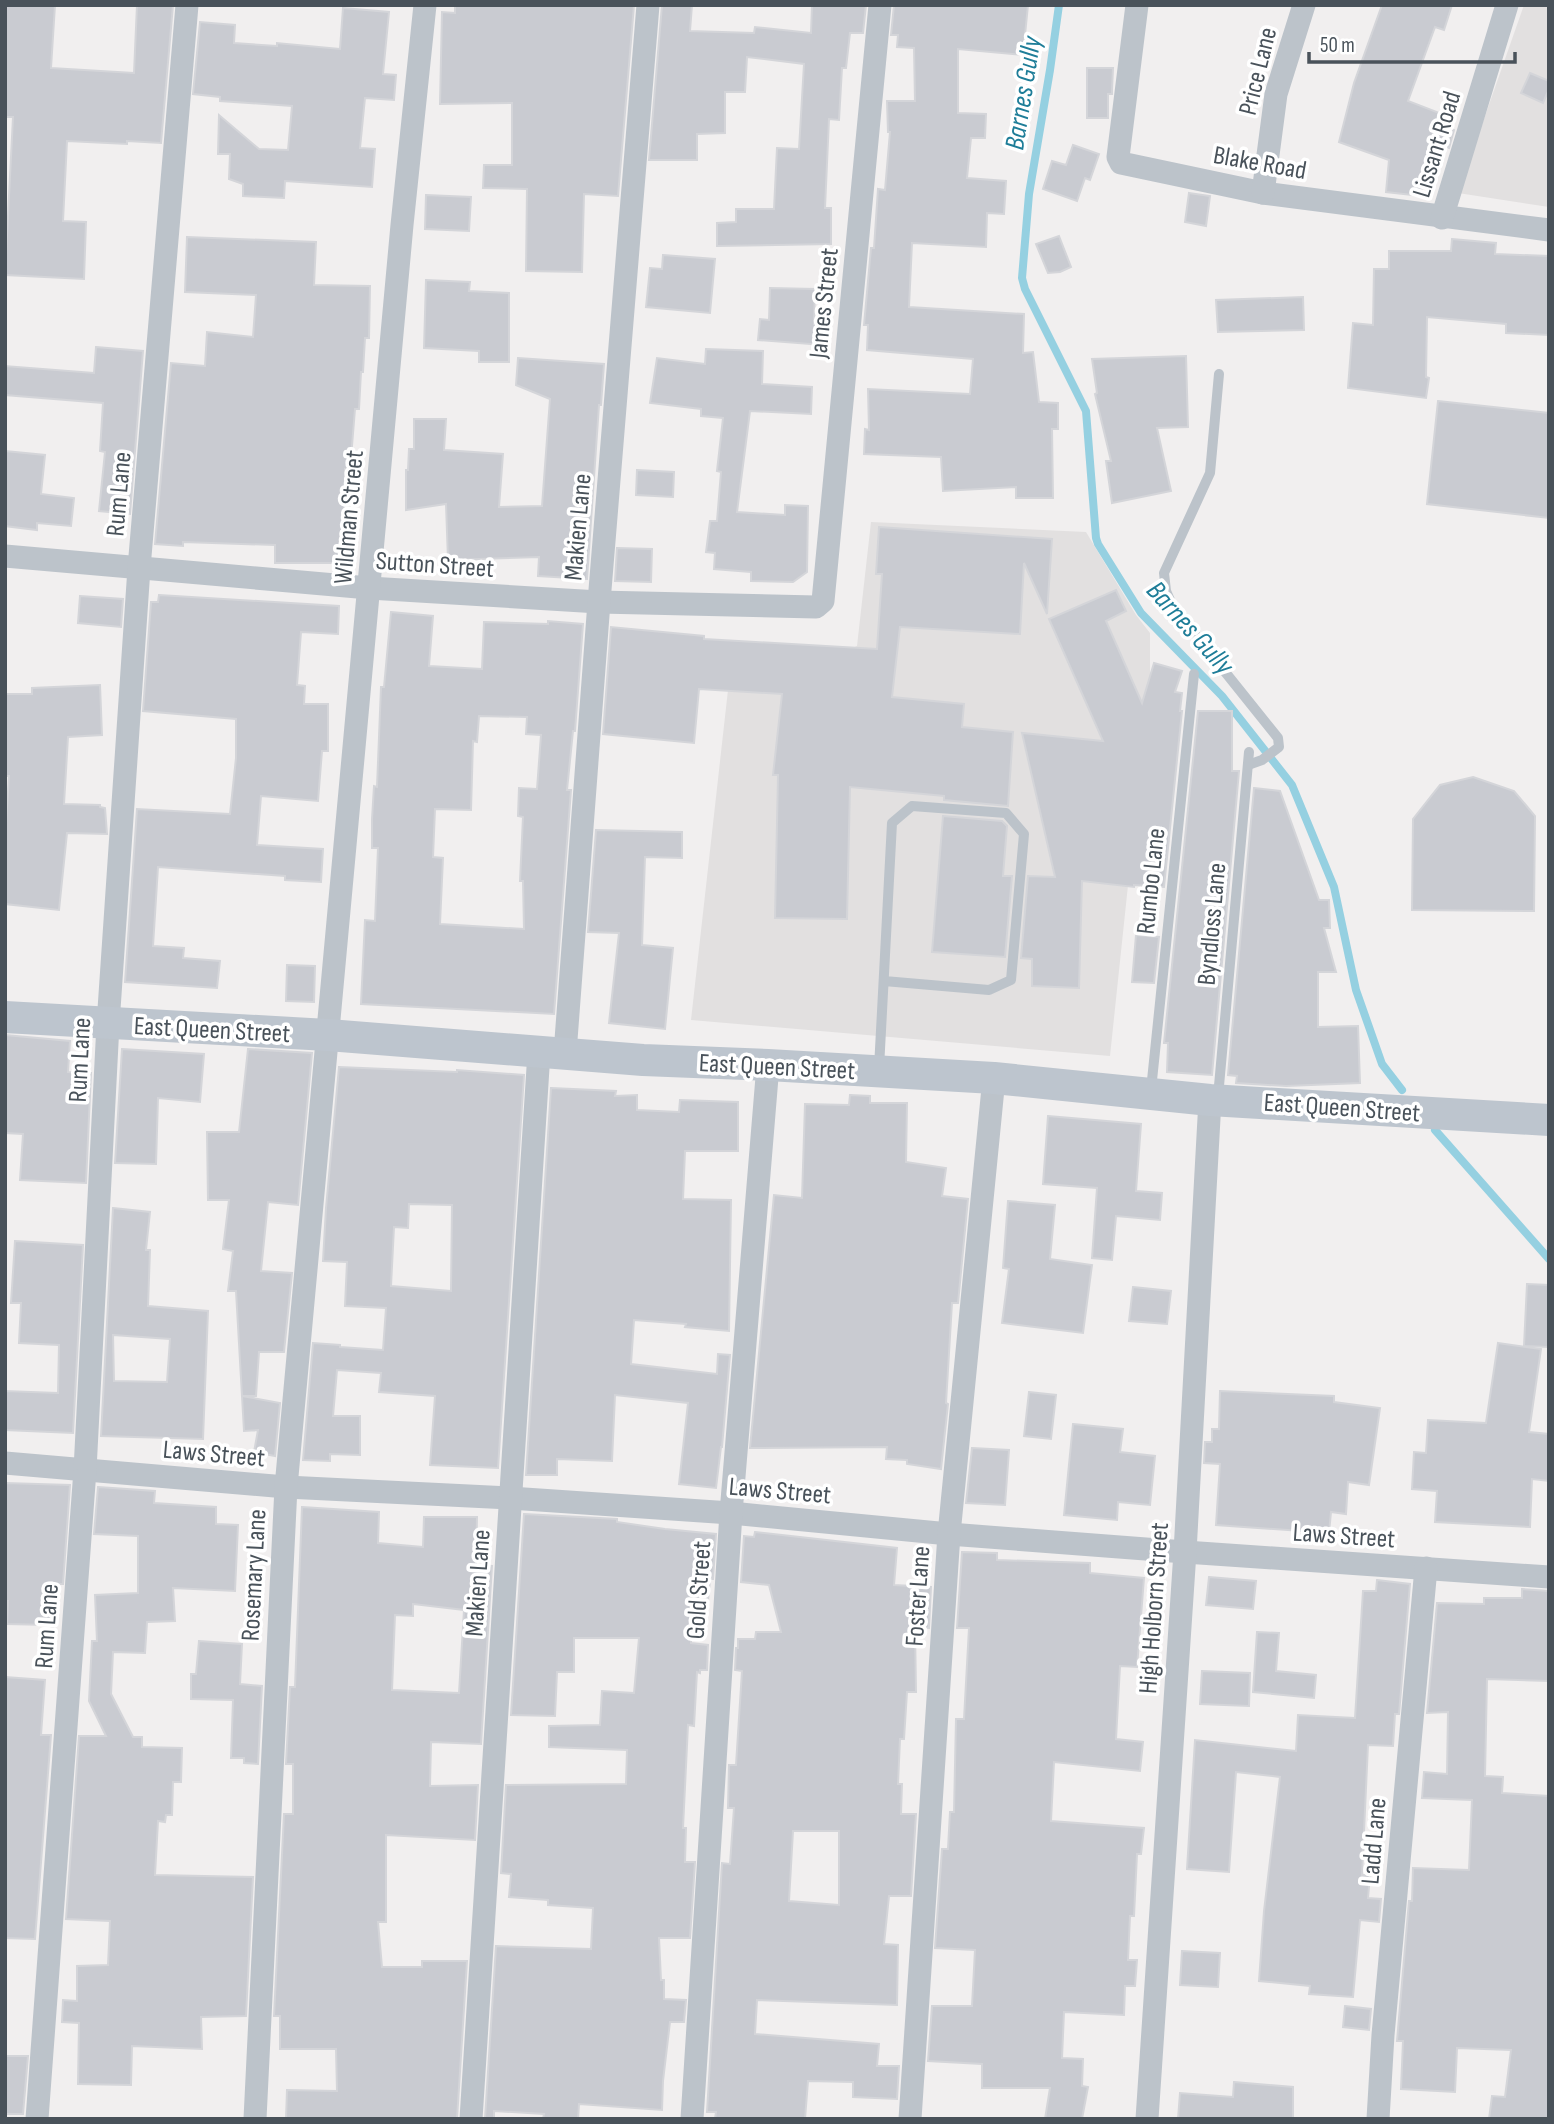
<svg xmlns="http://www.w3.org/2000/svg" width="1554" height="2124" font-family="'Sofia Sans Condensed',sans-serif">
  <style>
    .education { fill: #e2e0e0 }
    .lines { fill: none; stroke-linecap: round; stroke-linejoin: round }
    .stream { stroke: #95d0e1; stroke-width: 8 }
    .building { fill: #c9cbd1; stroke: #d4d5d9; stroke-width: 2; fill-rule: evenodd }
    .service { stroke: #bcc3ca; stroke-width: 10 }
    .minor { stroke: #bcc3ca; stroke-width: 23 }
    .secondary { stroke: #bdc5ce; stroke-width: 32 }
    .labels { text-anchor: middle; stroke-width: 7; stroke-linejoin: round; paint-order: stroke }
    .street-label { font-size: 26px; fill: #49525a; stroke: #fff }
    .water-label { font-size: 28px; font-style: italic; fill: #1e7d98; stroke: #fff }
  </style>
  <rect width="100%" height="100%" fill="#f1efef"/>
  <!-- education -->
  <g class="education">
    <path d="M1524 5H1549V207L1458 193Z"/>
    <path d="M871 522 1086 532 1136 615 1150 633V677L1110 1056 691 1020 728 690 731 640 850 649 857 646Z"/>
  </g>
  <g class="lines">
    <!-- stream -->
    <g class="stream">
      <path d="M1059 5 1050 70 1029 194 1022 278 1025 289 1086 411 1096 538 1098 544 1141 613 1222 696 1292 785 1334 887 1356 990 1382 1064 1402 1090"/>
      <path d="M1435 1130 1549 1259"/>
    </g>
  </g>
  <!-- building -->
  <g class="building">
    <path d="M5 5H55L51 68 134 73 137 5H173L161 143 127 141V144L67 141 63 221 86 222 84 279 5 275 13 117H5Z"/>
    <path d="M455 5H634L618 196 584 194 582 272 526 271 527 189 483 188 484 165H512V103L440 104 442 12 455 13Z"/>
    <path d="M662 5H692L690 31 754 33 755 27 811 33 812 5H866L863 33H850L846 68H842L839 120 829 119 825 208H831V244L717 246V223L736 222V209H774L777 148 799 149 804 64 747 57 745 92H725V133L697 134V160H649Z"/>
    <path d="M894 5H1028L1023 55 958 49V113L986 114 985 138H971L967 178 1006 181 1004 214 987 213 986 247 912 243 909 307 1024 314 1023 353 1033 352 1039 402 1058 403V429H1052L1053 498H1016V487L943 491 941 457 864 454 865 429 869 430 868 389 970 394 973 359 867 350 868 325H864L871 248H874L878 189 885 190 890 132H888L887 101H915L914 48 897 47 898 35H891Z"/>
    <path d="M1382 5H1452L1444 30 1435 27 1408 101 1442 114 1439 123 1454 130 1449 148 1432 142 1424 165 1421 196 1386 192 1389 160 1339 142 1354 83Z"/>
    <path d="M343 8 389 12 383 74 396 75 394 100 365 98 360 148 375 149 372 187 285 181 284 198 243 196V184L229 179 230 154H218L219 115 259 149 288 150 292 106 220 101V97L193 94 200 22 235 25 234 43 277 46V43L340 49Z"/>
    <path d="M1087 68H1113L1112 90V94H1108V118H1087Z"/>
    <path d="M1530 73 1549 81V89L1543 103 1521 93Z"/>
    <path d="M1073 145 1099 154 1090 180 1085 178 1077 201 1043 189 1052 161 1066 165Z"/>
    <path d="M1189 193 1210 196 1206 226 1185 222Z"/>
    <path d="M426 195 471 197 469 231 425 229Z"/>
    <path d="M1059 236 1071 267 1060 272 1048 273 1036 244Z"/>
    <path d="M187 237 316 242 314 285 370 286 369 338H365L363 372H361L359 409H355L350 470 345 469 344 563H275V545L183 542V546L155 544 171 363 205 366 207 332 253 337 256 295 185 292Z"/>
    <path d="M1452 239 1496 243 1495 254 1549 256V335L1506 333V324L1427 317 1426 377 1429 378 1426 398 1348 388 1353 323 1373 325 1374 269H1389V251H1451Z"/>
    <path d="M663 255 715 259 710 313 646 307 650 268 662 269Z"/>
    <path d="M426 280 470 282 469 291 509 293V362H479V351L424 348Z"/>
    <path d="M770 288 815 289 814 324 825 325 823 345 758 340 760 319 769 320Z"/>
    <path d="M1303 297 1304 330 1218 332 1216 300Z"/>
    <path d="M96 347 143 351 130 514 99 511 105 452 100 451 103 403 5 395V366L94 373Z"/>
    <path d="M706 349 763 351 762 384 812 387 811 414 750 411 737 512 785 515V505L808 506 807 572 793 582 751 581V572L714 569 715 553 706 552 710 521H717L721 472 717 471 723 418 701 416V409L650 403 657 358 705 364Z"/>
    <path d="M1186 356 1188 427 1157 428 1171 491 1112 503 1106 461H1111L1095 394 1097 393 1092 359Z"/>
    <path d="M518 358 604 364 601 405H599L587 579 538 576 539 557 448 560 446 504 406 510V470H408L409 449H414V419H446L444 450 503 454 499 507 542 506 550 399 516 385Z"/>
    <path d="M1438 401 1549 413V518L1427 504Z"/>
    <path d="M5 451 45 455 41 494 74 498 71 526 37 523V530L5 526Z"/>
    <path d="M637 470 674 472 673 497 636 495Z"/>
    <path d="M879 527 1052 539 1047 614 1024 563 1020 634 900 627 892 697 964 704 962 727 1013 732 1008 806 944 800V796L850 787 847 919 775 918 778 775H773L782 694 699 689 694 743 603 734 611 627 704 636V639L877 649 882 574H876Z"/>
    <path d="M617 548 652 549 651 582 615 581Z"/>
    <path d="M1116 590 1126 611 1106 621 1142 703 1154 663 1182 671 1175 692 1182 693 1180 711H1182L1164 887 1134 885V887L1082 881 1079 988 1032 986V959L1021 958 1028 876 1055 877 1022 733 1103 741 1049 619Z"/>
    <path d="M159 595 339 606 338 634 301 632 297 685 305 686 304 704H328V751H322L318 801 261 796 257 845 323 849 321 882 285 880V876L158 867 153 946 184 948 183 958 220 961 217 988 125 982 137 809 230 814 236 758V719L143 711 151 602H158Z"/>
    <path d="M80 596 123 599 121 627 78 623Z"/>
    <path d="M391 612 433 616 429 666 482 669 484 622 548 624V621L583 624 575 731H573L567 790H571L554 1014 361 1004 365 920 375 921 378 848H372V819L374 786 377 787 381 687H384ZM479 716 527 717 526 734 541 735 537 789 519 788 518 816 523 817 520 881H523L524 929 440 924 443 858 433 857 435 809 471 810 473 741 477 742Z"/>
    <path d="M100 685 102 735 68 737 64 804 100 805V807L105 808 107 834 67 833 59 910 5 904V839L9 776H5V694H32V688Z"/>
    <path d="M1198 711H1232V771H1239L1212 1075 1167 1072 1168 1043H1164Z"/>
    <path d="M1473 777 1514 791 1535 816 1534 911 1412 910 1413 819 1440 785Z"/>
    <path d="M1254 788 1280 791 1319 900H1329L1330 928H1324L1336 972H1318V1027L1358 1026 1360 1083 1286 1086 1236 1083 1237 1076 1228 1075Z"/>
    <path d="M943 816 1002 821 1007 826 1003 876H1012L1005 957 932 952Z"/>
    <path d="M596 830 682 832V858L645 857 642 945 673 948 665 1029 609 1023 619 933 588 932Z"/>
    <path d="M1136 935 1159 937 1154 983 1132 982Z"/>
    <path d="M287 965 315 966 314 1002 286 1001Z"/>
    <path d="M5 1035 70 1041 68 1072 91 1073 86 1183 20 1180 23 1134 5 1133Z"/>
    <path d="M122 1049 204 1054 200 1102 158 1098 156 1164 115 1163Z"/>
    <path d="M248 1049 312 1053 298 1205 268 1202 261 1271 292 1273 284 1352H259L256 1396H242L236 1291H228L233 1251 223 1249 229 1200H208L207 1132H239Z"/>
    <path d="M339 1067 457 1072V1070L524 1075 498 1468 430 1465 435 1396 379 1392 381 1373 337 1370 333 1416H360V1455L330 1454V1461L303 1460 313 1343 340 1345V1347L383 1350 386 1308 345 1306 347 1262 323 1261 326 1208ZM409 1204 452 1205 451 1291 391 1286 394 1227 408 1228Z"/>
    <path d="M551 1088 616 1091 615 1096 637 1095V1110L679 1112 680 1100 738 1102V1151H685L683 1199 731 1200 729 1331 685 1327 686 1324 634 1320 631 1364 717 1374 718 1354 730 1355 722 1447H721L716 1488 679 1484 688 1403 615 1395 612 1461 557 1459V1475H526Z"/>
    <path d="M850 1095 870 1096V1103H907L906 1162 946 1168 942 1196 968 1199 958 1303H952L946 1403 948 1404 941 1469 907 1464V1460L886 1459 887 1447 750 1448 774 1195 802 1198 805 1104 849 1105Z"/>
    <path d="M1048 1116 1141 1124 1136 1191 1162 1193 1160 1220 1116 1216 1112 1260 1092 1258 1097 1188 1043 1184Z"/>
    <path d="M1008 1201 1055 1205 1050 1259 1092 1265 1083 1333 1002 1323 1009 1269 1003 1268Z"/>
    <path d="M113 1208 150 1212 146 1250H150L148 1306 208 1311 203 1439 101 1436ZM113 1335 170 1339 167 1382 114 1381Z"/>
    <path d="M15 1241 83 1245 73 1433 5 1430V1391L58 1393 59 1345 19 1343 21 1303H11Z"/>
    <path d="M1527 1284 1549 1285V1347L1524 1346Z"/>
    <path d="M1133 1287 1171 1291 1167 1324 1129 1321Z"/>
    <path d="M1498 1343 1541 1349 1529 1432 1549 1434V1481L1532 1479 1530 1527 1435 1522 1437 1491 1412 1489 1414 1452 1426 1453 1428 1420 1486 1423Z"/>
    <path d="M1220 1391 1334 1396V1402L1380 1408 1369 1485 1348 1482 1346 1514 1331 1512 1329 1533 1216 1525 1220 1464 1204 1463 1205 1442H1212V1429H1219Z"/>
    <path d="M1029 1392 1056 1395 1051 1439 1024 1436Z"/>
    <path d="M242 1396 280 1403 275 1456 254 1452 258 1430 244 1431Z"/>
    <path d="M1073 1424 1123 1429 1120 1452 1155 1456 1150 1505 1118 1502 1117 1520 1064 1515Z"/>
    <path d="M972 1448 1009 1450 1005 1505 966 1503Z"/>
    <path d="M5 1483 70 1485 63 1584H55L53 1630 49 1623V1625L7 1624 8 1601H5Z"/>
    <path d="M98 1487 155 1491 154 1503 216 1507V1524L238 1525 235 1591 173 1588 175 1621 147 1622 145 1653 113 1652 111 1694 133 1737H142V1747L182 1748 181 1782H173L172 1815H166L165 1822 158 1821 155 1875 253 1877 246 2016 201 2017 202 2049 132 2046 131 2085 78 2084 79 2023 62 2022 63 2000 77 2001V1966L108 1965 110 1921 66 1919 79 1736H106L89 1701 92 1641H97L95 1595 138 1593V1536L94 1534Z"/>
    <path d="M302 1507 379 1512 378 1543 423 1547 424 1517H477L476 1565 492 1566 481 1744 431 1742 430 1786 478 1785 475 1840 386 1835V1922H378L382 1967H422V1961H467L457 2119H286L287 2090 337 2091 336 2049H280V2016H274L284 1814H293V1764H286L290 1687H295ZM413 1604 464 1610 459 1693 392 1690 395 1615 413 1616Z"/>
    <path d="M524 1514 617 1519V1522L665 1529 716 1534 713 1579H710L708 1601 691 1599V1643L708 1645 707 1670H700V1673L697 1672 694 1726 688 1725 683 1828H686L685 1862H695L690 1938H659L661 1980H664V1999L686 2000 684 2022H670L663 2081 662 2110 579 2104 578 2119H543L544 2114 494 2111V2119H485L496 1946 591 1949 593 1908 548 1905V1900L509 1897 511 1874 501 1873 506 1785 626 1784 627 1750 549 1747V1726L600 1725 602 1691 634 1693 639 1638H574V1672H557L555 1716 511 1715Z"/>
    <path d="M755 1532 897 1548 894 1585 931 1587 929 1628 915 1627 916 1692H907L904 1739H900L898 1784H902L901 1814H916L911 1896H889L884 1944 898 1945 897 2005 757 2000 755 2034 879 2044 877 2066H899L897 2099 853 2097V2082L808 2081 805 2119H715L716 2112H707L722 1863 730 1864 734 1808H728L729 1765H736L742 1671 735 1670 736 1648H738V1639H755L756 1632H781L769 1585 741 1582 744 1536 754 1537ZM793 1831H839V1905L789 1901Z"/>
    <path d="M962 1552 997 1553V1560L1090 1563V1573L1144 1578 1137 1667 1120 1666 1116 1739 1143 1742 1140 1771 1054 1762 1051 1821 1144 1828 1141 1854H1137L1134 1916H1130L1128 1960H1137L1135 1986H1125L1124 2015 1064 2012 1062 2058 1083 2059 1082 2086 1088 2087 1082 2119H1045L1050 2088H982V2064L928 2061 932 2006H972L975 1950 935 1948 942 1849H948L950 1812H954L956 1719H964L969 1628H957Z"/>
    <path d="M1209 1577 1256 1581 1253 1609 1206 1605Z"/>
    <path d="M1377 1580 1410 1584 1399 1714H1395L1393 1746 1368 1745 1362 1875H1370L1368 1898 1381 1899 1379 1922 1360 1920 1353 1997 1309 1994 1310 1986 1259 1981 1264 1911 1280 1777 1236 1772 1229 1872 1187 1869 1195 1740 1296 1751 1298 1715 1355 1718 1363 1591H1376Z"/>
    <path d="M1522 1589 1549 1591V1681L1487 1679 1485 1776 1503 1777 1502 1793 1549 1796V2119H1489L1492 2096 1505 2097 1511 2050 1457 2048 1455 2092 1401 2089 1403 2041H1397L1409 1901H1412L1413 1868 1469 1870 1472 1800 1422 1798 1424 1772 1447 1774 1448 1712 1427 1713 1437 1603 1484 1604V1598H1522Z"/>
    <path d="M1257 1632 1279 1633 1276 1671 1316 1675 1314 1698 1253 1692Z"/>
    <path d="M199 1641 242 1644 240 1684 262 1686 258 1764 244 1763V1758H231L233 1700 191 1699V1674H196Z"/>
    <path d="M1202 1671 1250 1673 1249 1706 1200 1704Z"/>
    <path d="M5 1677 45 1680 41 1735H51L35 1939 5 1938Z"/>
    <path d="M1182 1951 1220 1953 1218 1987 1180 1985Z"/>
    <path d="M1345 2006 1371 2009 1369 2030 1343 2027Z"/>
    <path d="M5 2056H28L23 2114H6Z"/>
    <path d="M1234 2082 1293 2087V2119H1178L1180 2093 1233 2097Z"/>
  </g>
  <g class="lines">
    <!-- service -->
    <g class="service">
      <path d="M1219 374 1210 473 1164 573 1166 591 1173 607 1278 738 1279 747 1262 760 1248 765"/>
      <path d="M879 1068 892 823 912 806 1006 813 1024 834 1011 980 989 990 884 981"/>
      <path d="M1151 1090 1194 674"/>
      <path d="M1218 1097 1249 752"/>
    </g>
    <!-- minor -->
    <g class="minor">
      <path d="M1137 5 1118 157 1121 163 1263 193 1549 230"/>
      <path d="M1263 193 1276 94 1304 5"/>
      <path d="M1442 218 1507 5"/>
      <path d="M5 556 369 588 599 602 816 607 823 601 880 5"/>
      <path d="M565 1053 599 602 648 5"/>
      <path d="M5 1463 286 1487 510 1498 731 1513 949 1534 1185 1552 1549 1577"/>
      <path d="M37 2119 85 1470 108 1024 139 568 187 5"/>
      <path d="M255 2119 286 1487 402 225 425 5"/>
      <path d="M471 2119 539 1052"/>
      <path d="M692 2119 731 1513 768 1065"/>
      <path d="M910 2119 949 1534 994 1078"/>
      <path d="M1147 2119 1185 1552 1210 1100"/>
      <path d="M1378 2119 1383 2035 1426 1568"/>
    </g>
    <!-- secondary -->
    <path class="secondary" d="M5 1017 328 1035 643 1060 768 1065 994 1078 1210 1100 1549 1120"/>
  </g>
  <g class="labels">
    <!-- street labels -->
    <g class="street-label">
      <text transform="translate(1257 71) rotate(-76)" y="9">Price Lane</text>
      <text transform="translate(1436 144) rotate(-73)" y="9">Lissant Road</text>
      <text transform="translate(1260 162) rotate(10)" y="9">Blake Road</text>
      <text transform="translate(823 303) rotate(-84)" y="9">James Street</text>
      <text transform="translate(118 494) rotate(-85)" y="9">Rum Lane</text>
      <text transform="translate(348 517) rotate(-85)" y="9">Wildman Street</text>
      <text transform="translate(577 527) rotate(-85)" y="9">Makien Lane</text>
      <text transform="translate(435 564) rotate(4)" y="9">Sutton Street</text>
      <text transform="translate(1150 881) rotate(-84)" y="9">Rumbo Lane</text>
      <text transform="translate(1211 924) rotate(-85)" y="9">Byndloss Lane</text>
      <text transform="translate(212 1029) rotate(3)" y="9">East Queen Street</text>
      <text transform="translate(79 1060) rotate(-87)" y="9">Rum Lane</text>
      <text transform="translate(777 1066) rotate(3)" y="9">East Queen Street</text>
      <text transform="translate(1342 1107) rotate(4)" y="9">East Queen Street</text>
      <text transform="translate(214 1453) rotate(5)" y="9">Laws Street</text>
      <text transform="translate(780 1490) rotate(5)" y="9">Laws Street</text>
      <text transform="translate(1344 1535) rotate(4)" y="9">Laws Street</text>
      <text transform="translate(253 1575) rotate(-87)" y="9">Rosemary Lane</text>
      <text transform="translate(477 1583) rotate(-86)" y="9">Makien Lane</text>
      <text transform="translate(698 1590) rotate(-86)" y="9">Gold Street</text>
      <text transform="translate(917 1596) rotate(-86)" y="9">Foster Lane</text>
      <text transform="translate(1153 1608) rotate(-86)" y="9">High Holborn Street</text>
      <text transform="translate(46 1626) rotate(-86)" y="9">Rum Lane</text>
      <text transform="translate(1373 1841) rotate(-85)" y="9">Ladd Lane</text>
    </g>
    <!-- water labels -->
    <g class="water-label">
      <text transform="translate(1022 93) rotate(-81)" y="10">Barnes Gully</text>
      <text transform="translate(1191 627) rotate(48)" y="10">Barnes Gully</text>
    </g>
  </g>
  <!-- border -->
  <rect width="1554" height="2124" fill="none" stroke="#49525a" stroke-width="14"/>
  <!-- scale -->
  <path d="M1309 52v10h206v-10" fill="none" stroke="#49525a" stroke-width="3.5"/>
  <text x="1320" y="52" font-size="21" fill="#49525a" stroke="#ffffff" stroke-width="5" paint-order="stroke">50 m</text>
</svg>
